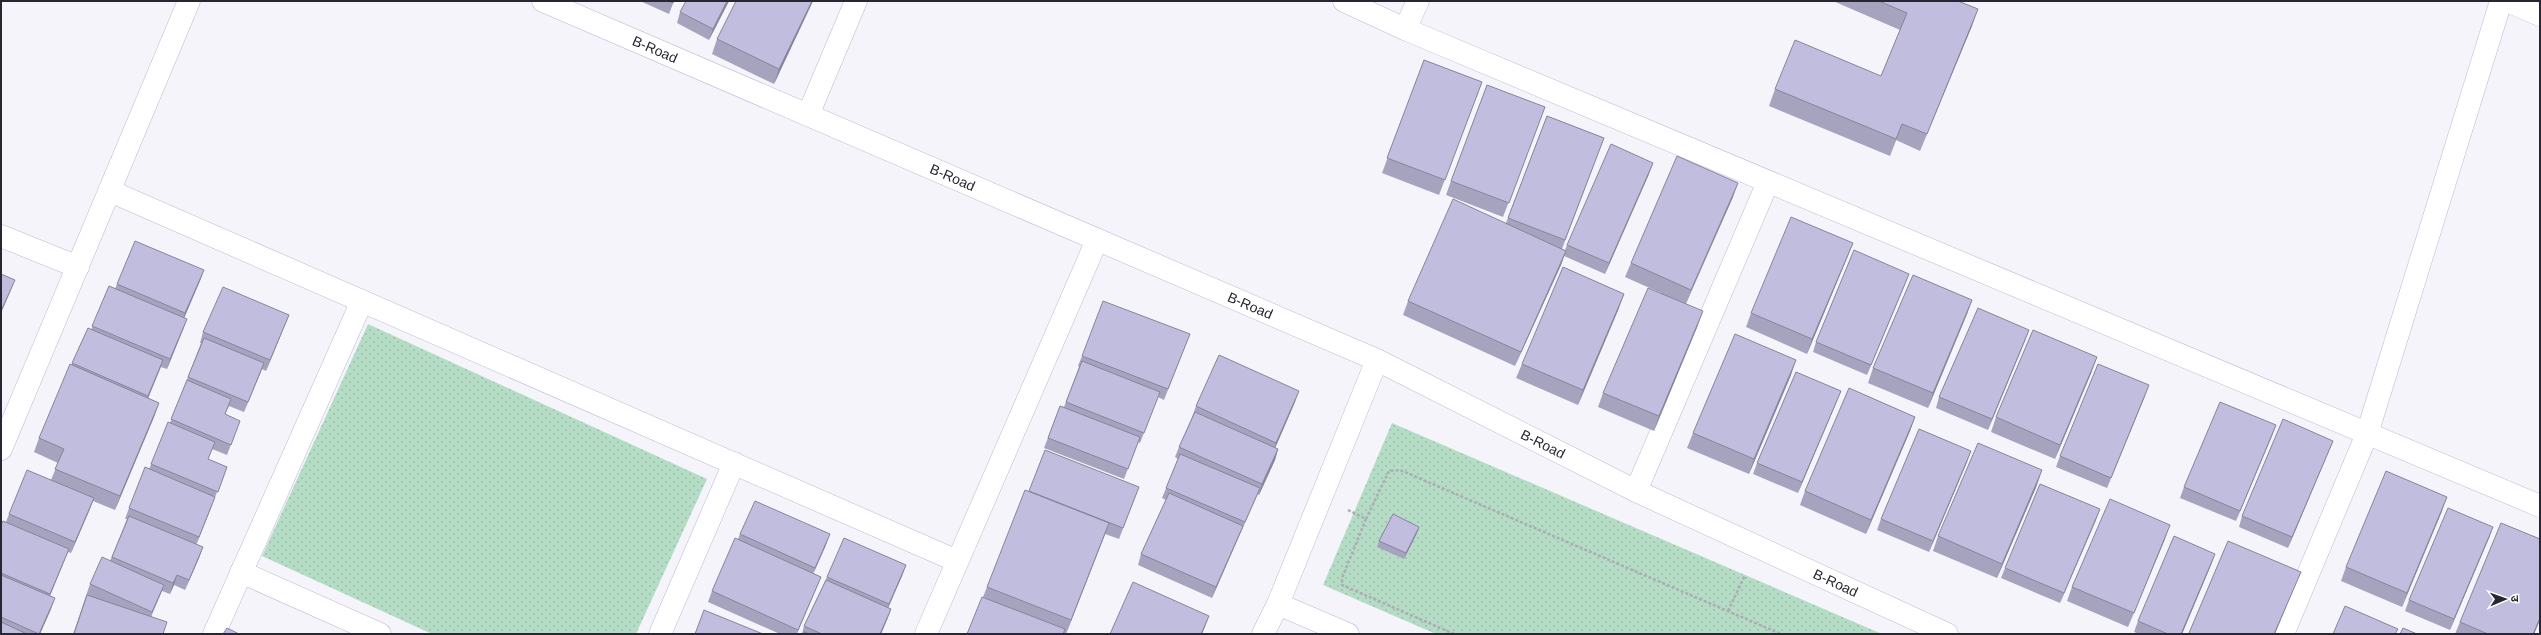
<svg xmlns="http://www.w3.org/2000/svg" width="2541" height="635" font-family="Arial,'Noto Sans Devanagari',sans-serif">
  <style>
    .park { fill: url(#park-dots) }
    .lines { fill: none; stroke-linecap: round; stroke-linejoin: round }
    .minor-casing { stroke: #bdb9d9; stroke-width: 23 }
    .path { stroke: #adacb4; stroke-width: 2.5; stroke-dasharray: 3 2; stroke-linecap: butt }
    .minor { stroke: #fff; stroke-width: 22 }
    .wall { fill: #a6a3bf }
    .shaded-wall { fill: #87849b }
    .building { fill: #c1bdde; stroke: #87849b }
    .labels { text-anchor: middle; stroke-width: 4; stroke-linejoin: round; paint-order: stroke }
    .street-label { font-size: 14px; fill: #272632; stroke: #fff }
  </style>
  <defs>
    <pattern id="park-dots" width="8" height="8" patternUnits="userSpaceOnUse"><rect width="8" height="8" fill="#b5ddc6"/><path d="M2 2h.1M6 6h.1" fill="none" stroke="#9cbeab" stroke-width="1.8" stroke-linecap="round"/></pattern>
  </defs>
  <rect width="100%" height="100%" fill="#f4f4fa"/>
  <!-- park -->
  <g class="park">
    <path d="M368 324 707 479 636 634H432L262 556Z"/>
    <path d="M1392 423 1882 634H1436L1323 585Z"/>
  </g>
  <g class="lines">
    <!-- minor casing -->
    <g class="minor-casing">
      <g id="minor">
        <path id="s1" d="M543 1 1377 360 1636 491 1947 634"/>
        <path d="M1344 1 1405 29 2540 506"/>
        <path d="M2507 1 2540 15"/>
        <path d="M1405 29 1418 1"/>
        <path d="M808 115 856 1"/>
        <path d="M110 191 957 561"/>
        <path d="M1 236 78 267"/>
        <path d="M1 449 189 1"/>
        <path d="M1636 491 1768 182"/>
        <path d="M241 572 380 634"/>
        <path d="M1278 604 1348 634"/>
        <path d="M214 634 362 301"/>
        <path d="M660 634 734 463"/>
        <path d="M926 634 1097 240"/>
        <path d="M1263 634 1278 604 1377 360"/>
        <path d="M2283 634 2367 434 2501 1"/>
      </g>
    </g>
    <!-- path -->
    <g class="path">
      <path d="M1348 510 1366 519 1389 471 1400 470 1781 634"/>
      <path d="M1366 519 1342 578V585L1454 634"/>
      <path d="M1728 611 1745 575"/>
    </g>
    <!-- minor -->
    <use href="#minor" class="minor"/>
  </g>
  <!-- wall -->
  <g class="wall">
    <path d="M640 1H674L669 14Z"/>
    <path d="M729 1 709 40 677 23 680 12Z"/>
    <path d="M813 1 774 84 712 54 717 39Z"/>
    <path d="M1833 1H1958L1972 26 1920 151 1896 140 1890 156 1769 106 1775 89 1881 76 1900 30Z"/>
    <path d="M1424 60 1482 82 1439 195 1382 173Z"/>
    <path d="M1545 107 1503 217 1446 195 1451 181Z"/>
    <path d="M1547 116 1604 138 1562 249 1565 250 1567 245 1649 174 1605 274 1564 256 1561 265 1515 366 1403 315 1408 301 1506 223Z"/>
    <path d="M1733 197 1686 304 1698 325 1654 431 1598 407 1603 393 1661 293 1625 277 1631 263Z"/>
    <path d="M1853 243 1847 258 1807 354 1746 327 1751 313Z"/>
    <path d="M204 270 184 318 187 319 167 369 161 367 148 398 159 403 154 417 115 510 93 501 71 553 68 552 50 596 51 609 40 634H1V525L6 522 9 514 51 480 58 463 34 452 39 438 88 328 91 330 109 286 115 289 117 284Z"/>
    <path d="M1905 284 1867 375 1813 352 1816 342Z"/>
    <path d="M1972 300 1967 314 1928 408 1868 383 1873 368Z"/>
    <path d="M1619 308 1578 405 1516 378 1522 364Z"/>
    <path d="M289 315 266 371 262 369 244 412 229 406 225 414 236 431 227 455 212 449 208 459 227 467 196 545 203 547 199 558 185 590 174 585 170 594 162 591 151 617 163 634H73L90 584 110 561 127 519H125L129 508 149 469 170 423 201 343H200L203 332Z"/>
    <path d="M2029 330 1988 430 1936 408 1939 397Z"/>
    <path d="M1190 334 1164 400 1158 397 1140 443 1138 442 1124 479 1044 448 1060 406 1064 407 1079 367 1078 366 1082 356Z"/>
    <path d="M2092 371 2055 459 1991 432 1996 417Z"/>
    <path d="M1791 375 1749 474 1687 448 1693 433Z"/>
    <path d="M2145 396 2107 488 2056 467 2060 456Z"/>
    <path d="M1837 401 1798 493 1753 474 1757 463Z"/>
    <path d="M1295 402 1275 448 1278 449 1275 460 1259 495 1257 494 1241 532 1212 598 1138 565 1141 554 1166 500 1162 498 1178 459 1175 457 1179 447 1192 417 1196 406Z"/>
    <path d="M1915 417 1910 431 1866 534 1800 505 1805 491Z"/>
    <path d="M2276 425 2236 521 2180 498 2184 487Z"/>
    <path d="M2333 441 2288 548 2239 527 2242 516Z"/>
    <path d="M1967 462 1929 552 1877 530 1881 519Z"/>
    <path d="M2037 485 1997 578 1933 551 1938 536Z"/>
    <path d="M1139 487 1119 539 1105 534 1066 634H1064L983 597 987 587 1029 491Z"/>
    <path d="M2442 511 2402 607 2341 581 2346 567Z"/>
    <path d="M2096 520 2060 603 2001 578 2005 568Z"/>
    <path d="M2493 527 2489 538 2450 630 2405 611 2409 600Z"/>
    <path d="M1417 533 1404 559 1377 547 1379 541Z"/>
    <path d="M740 534 826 545 813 573 821 577 817 587 797 634H780L708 602 712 591 738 539Z"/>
    <path d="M2165 539 2128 627 2067 601 2072 587Z"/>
    <path d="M2540 539V620L2534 634H2455L2460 622Z"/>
    <path d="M2215 554 2211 565 2182 634H2139L2134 632 2138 621Z"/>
    <path d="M906 565 902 576 888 608 891 609 881 634H802L804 626 827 577Z"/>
  </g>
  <!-- shaded-wall -->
  <g class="shaded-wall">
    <path d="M727 1H729L709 40 713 29Z"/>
    <path d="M812 1H813L774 84 779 69Z"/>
    <path d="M1978 9 1972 26 1920 151 1927 134Z"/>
    <path d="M1902 124 1890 156 1896 139Z"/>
    <path d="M1653 163 1649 174 1605 274 1609 263Z"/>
    <path d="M1738 183 1733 197 1685 304 1691 290Z"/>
    <path d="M1853 243 1847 258 1807 354 1812 339Z"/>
    <path d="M1566 251 1561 265 1515 366 1521 352Z"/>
    <path d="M204 270 200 281 182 323 185 313Z"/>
    <path d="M1909 274 1905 284 1867 375 1871 365Z"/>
    <path d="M15 280 11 290 1 313V311Z"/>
    <path d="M1624 294 1619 308 1578 405 1583 390Z"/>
    <path d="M1972 300 1967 314 1928 408 1933 393Z"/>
    <path d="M1703 311 1698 325 1654 431 1659 416Z"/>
    <path d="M289 315 285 325 266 371 270 360Z"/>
    <path d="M187 319 183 330 167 369 170 359Z"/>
    <path d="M2029 330 2025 341 1988 430 1992 419Z"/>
    <path d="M2097 357 2092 371 2055 459 2060 445Z"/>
    <path d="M163 360 159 371 145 406 148 396Z"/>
    <path d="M1796 360 1791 375 1749 474 1754 459Z"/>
    <path d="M264 363 260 374 244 412 248 402Z"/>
    <path d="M2149 385 2145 396 2107 488 2111 478Z"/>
    <path d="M1299 391 1295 402 1273 453 1276 443Z"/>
    <path d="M1841 391 1837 401 1798 493 1802 482Z"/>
    <path d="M159 403 154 417 115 510 120 496Z"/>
    <path d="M1915 417 1910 431 1866 534 1871 520Z"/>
    <path d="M2276 425 2272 436 2236 521 2240 511Z"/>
    <path d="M2333 441 2329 451 2288 548 2292 537Z"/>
    <path d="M1278 449 1275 460 1259 495 1262 484Z"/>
    <path d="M1971 451 1967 462 1929 552 1933 541Z"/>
    <path d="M2042 470 2037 485 1997 578 2002 564Z"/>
    <path d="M1260 488 1256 498 1241 532 1245 522Z"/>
    <path d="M215 497 211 508 195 548 199 537Z"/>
    <path d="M2447 497 2442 511 2402 607 2407 593Z"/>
    <path d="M94 498 90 509 71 553 75 542Z"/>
    <path d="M2100 509 2096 520 2060 603 2064 593Z"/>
    <path d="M1109 523 1104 537 1066 634 1071 620Z"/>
    <path d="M2170 525 2165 539 2128 627 2134 613Z"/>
    <path d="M1243 526 1239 536 1212 598 1216 587Z"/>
    <path d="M1419 527 1417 533 1404 559 1406 553Z"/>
    <path d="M2493 527 2489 538 2450 630 2454 619Z"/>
    <path d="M830 534 826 545 811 579 815 568Z"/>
    <path d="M203 547 199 558 185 590 189 580Z"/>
    <path d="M69 549 65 559 46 605 50 594Z"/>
    <path d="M2215 554 2211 565 2182 634H2181Z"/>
    <path d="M906 565 902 576 885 615 889 604Z"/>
    <path d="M2301 572 2295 586 2275 634H2274Z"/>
    <path d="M177 575 174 585 170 594 173 583Z"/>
    <path d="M164 585 160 595 148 622 152 612Z"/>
    <path d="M55 598 51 609 40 634H39Z"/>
    <path d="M891 609 887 620 881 634H880Z"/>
    <path d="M1209 616 1205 627 1202 634H1201Z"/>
    <path d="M2540 618V620L2534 634H2533Z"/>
  </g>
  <!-- building -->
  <g class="building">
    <path d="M668 1H674L673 3Z"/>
    <path d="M686 1H727L713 29 680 12Z"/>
    <path d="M736 1H812L779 69 717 39Z"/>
    <path d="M1879 1H1958L1978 9 1927 134 1902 124 1896 139 1775 89 1795 40 1881 76 1907 13Z"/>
    <path d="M1424 60 1482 82 1445 180 1387 158Z"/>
    <path d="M1487 85 1545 107 1509 203 1451 181Z"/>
    <path d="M1547 116 1604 138 1565 240 1508 218Z"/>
    <path d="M1611 144 1653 163 1609 263 1567 245Z"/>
    <path d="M1677 156 1738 183 1691 290 1631 263Z"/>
    <path d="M1453 199 1566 251 1521 352 1408 301Z"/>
    <path d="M1791 217 1853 243 1812 339 1751 313Z"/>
    <path d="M135 241 204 270 185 313 117 284Z"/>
    <path d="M1854 250 1909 274 1871 365 1816 342Z"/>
    <path d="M1563 267 1624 294 1583 390 1522 364Z"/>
    <path d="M1 274 15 280 1 311Z"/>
    <path d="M1913 275 1972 300 1933 393 1873 368Z"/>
    <path d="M109 286 187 319 170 359 92 326Z"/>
    <path d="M223 287 289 315 270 360 203 332Z"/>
    <path d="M1648 288 1703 311 1659 416 1603 393Z"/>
    <path d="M1103 301 1190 334 1168 389 1082 356Z"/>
    <path d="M1978 308 2029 330 1992 419 1939 397Z"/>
    <path d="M88 328 163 360 148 396 72 363Z"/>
    <path d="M2033 330 2097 357 2060 445 1996 417Z"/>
    <path d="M1735 334 1796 360 1754 459 1693 433Z"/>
    <path d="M204 338 264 363 248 402 188 377Z"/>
    <path d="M1219 355 1299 391 1276 443 1196 406Z"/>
    <path d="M1082 361 1160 392 1144 433 1066 402Z"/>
    <path d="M70 364 159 403 120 496 55 469 64 449 39 438Z"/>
    <path d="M2098 364 2149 385 2111 478 2060 456Z"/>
    <path d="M1796 372 1841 391 1802 482 1757 463Z"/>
    <path d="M187 380 231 399 225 414 240 421 231 445 171 419Z"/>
    <path d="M1849 388 1915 417 1871 520 1805 491Z"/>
    <path d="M2220 402 2276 425 2240 511 2184 487Z"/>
    <path d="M1060 406 1140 437 1128 469 1048 438Z"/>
    <path d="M1195 412 1278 449 1262 484 1179 447Z"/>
    <path d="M2283 419 2333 441 2292 537 2242 516Z"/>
    <path d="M168 422 215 442 208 459 227 467 218 492 151 464Z"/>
    <path d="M1919 429 1971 451 1933 541 1881 519Z"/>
    <path d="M1978 443 2042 470 2002 564 1938 536Z"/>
    <path d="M1045 450 1139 487 1123 528 1029 491Z"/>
    <path d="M1180 454 1260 488 1245 522 1166 488Z"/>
    <path d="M145 467 215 497 199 537 129 508Z"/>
    <path d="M27 470 94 498 75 542 9 514Z"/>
    <path d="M2386 471 2447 497 2407 593 2346 567Z"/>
    <path d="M2040 484 2100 509 2064 593 2005 568Z"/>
    <path d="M1025 490 1109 523 1071 620 987 587Z"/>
    <path d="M1169 493 1243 526 1216 587 1141 554Z"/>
    <path d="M2110 499 2170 525 2134 613 2072 587Z"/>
    <path d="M755 501 830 534 815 568 740 534Z"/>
    <path d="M2448 508 2493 527 2454 619 2409 600Z"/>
    <path d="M1393 514 1419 527 1406 553 1379 541Z"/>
    <path d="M129 516 203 547 189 580 177 575 173 583 112 557Z"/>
    <path d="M3 521 69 549 50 594 1 573V525Z"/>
    <path d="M2501 523 2540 539V618L2533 634H2488L2460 622Z"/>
    <path d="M2174 536 2215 554 2181 634H2168L2138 621Z"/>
    <path d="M735 538 821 577 798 630 712 591Z"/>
    <path d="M844 538 906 565 889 604 827 577Z"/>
    <path d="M2228 541 2301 572 2274 634H2191L2189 633Z"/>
    <path d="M102 557 164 585 152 612 90 584Z"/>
    <path d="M1 575 55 598 39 634 1 617Z"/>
    <path d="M826 580 891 609 880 634H822L804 626Z"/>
    <path d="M1133 582 1209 616 1201 634H1110Z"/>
    <path d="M87 595 167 622 163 634H74Z"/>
    <path d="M982 597 1065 629 1063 634H967Z"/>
    <path d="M2345 606 2398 629 2395 634H2333Z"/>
    <path d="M704 610 763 634H695Z"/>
    <path d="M1 622 27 634H1Z"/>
    <path d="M227 628 239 634H223Z"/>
    <path d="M2403 628 2417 634H2400Z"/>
    <path d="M804 632 810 634H803Z"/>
  </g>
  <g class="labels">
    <!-- street labels -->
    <g class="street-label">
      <text dy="5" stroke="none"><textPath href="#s1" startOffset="122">B-Road</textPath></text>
      <text dy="5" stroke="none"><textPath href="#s1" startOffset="446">B-Road</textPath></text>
      <text dy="5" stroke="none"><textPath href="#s1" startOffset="770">B-Road</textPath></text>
      <text dy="5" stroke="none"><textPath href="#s1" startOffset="1094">B-Road</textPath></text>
      <text dy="5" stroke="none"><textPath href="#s1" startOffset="1418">B-Road</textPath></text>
    </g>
  </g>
  <!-- border -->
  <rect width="2541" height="635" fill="none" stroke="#272632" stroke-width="4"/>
  <!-- north arrow -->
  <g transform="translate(2505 599) rotate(88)" stroke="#ffffff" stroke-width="3" paint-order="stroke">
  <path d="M0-3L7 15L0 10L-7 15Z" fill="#272632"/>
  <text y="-6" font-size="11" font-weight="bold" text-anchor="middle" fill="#272632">उ</text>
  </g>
</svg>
